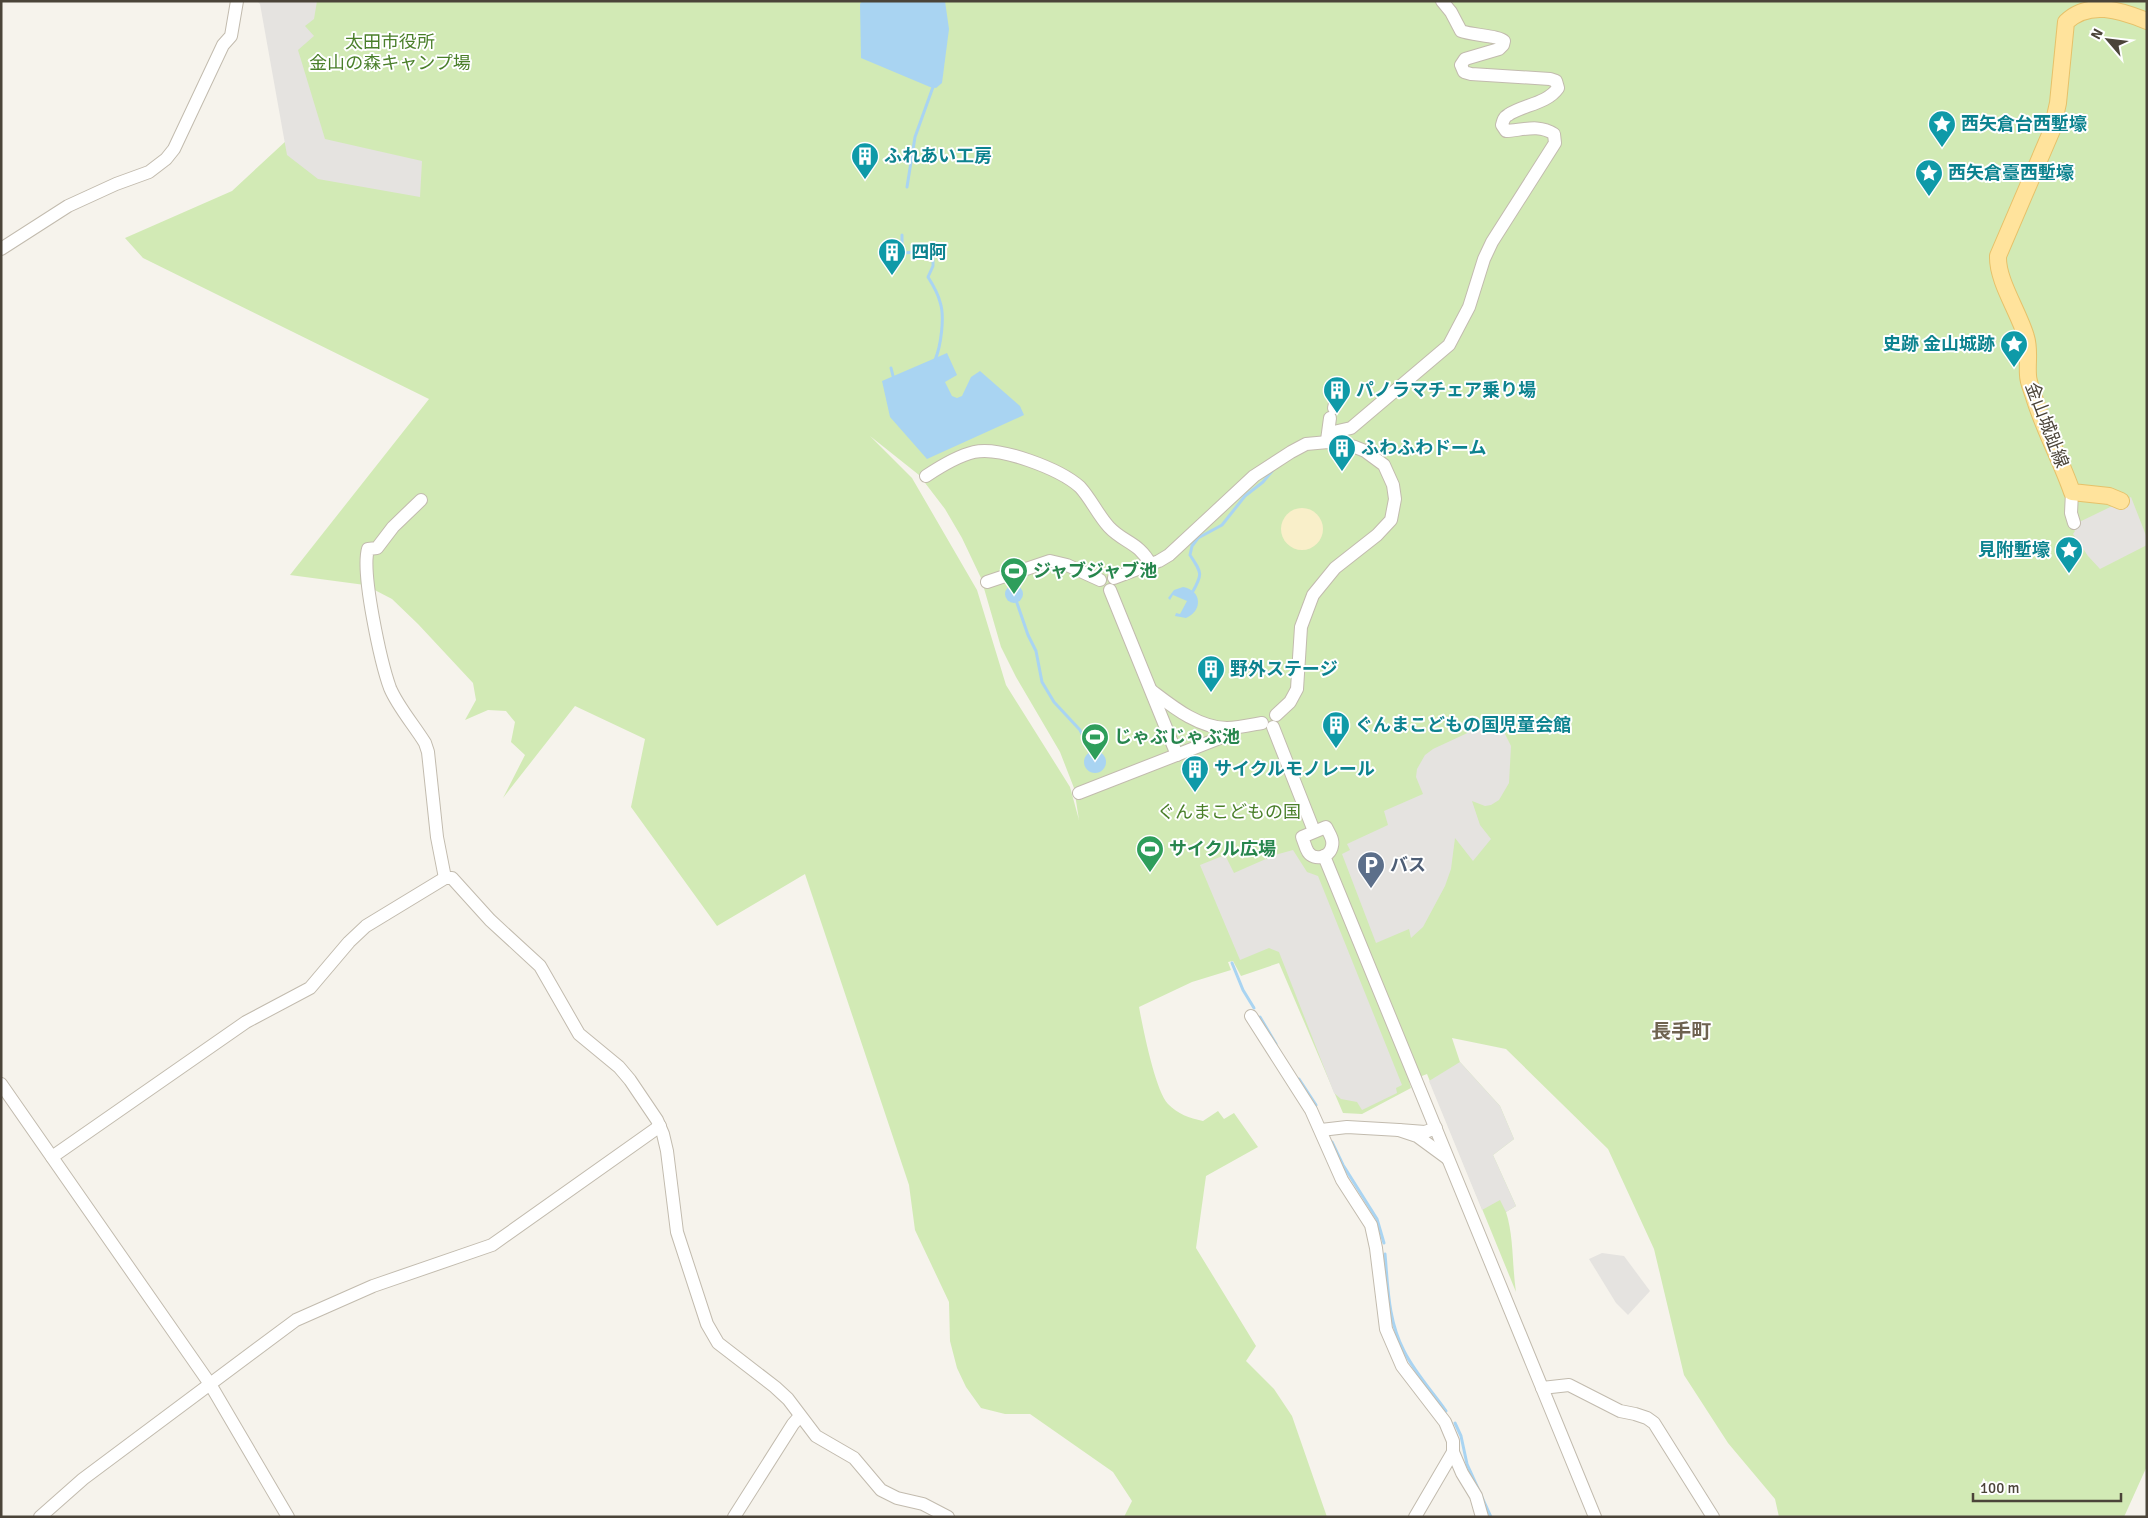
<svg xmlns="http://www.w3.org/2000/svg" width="2148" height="1518" font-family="Signika,'Noto Sans JP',sans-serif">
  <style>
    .green { fill: #d2eab5; fill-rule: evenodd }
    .sand { fill: #f9efc9 }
    .parking { fill: #e5e3e0 }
    .water { fill: #a9d4f2 }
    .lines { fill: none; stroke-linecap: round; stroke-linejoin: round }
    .stream { stroke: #a9d4f2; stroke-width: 3 }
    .minor-casing { stroke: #c2bbae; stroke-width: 14 }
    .major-casing { stroke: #e6c16a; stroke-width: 18 }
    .minor { stroke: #fff; stroke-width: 12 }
    .major { stroke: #ffe39c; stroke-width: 16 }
    .labels { text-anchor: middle; stroke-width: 4; stroke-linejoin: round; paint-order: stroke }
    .park-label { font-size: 18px; fill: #4a7f2a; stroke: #fff }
    .culture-label { font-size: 18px; font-weight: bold; fill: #0d838f; stroke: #fff; text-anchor: start }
    .street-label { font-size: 18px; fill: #4b4439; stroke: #fff }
    .leisure-label { font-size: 18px; font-weight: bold; fill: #27864d; stroke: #fff; text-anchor: start }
    .service-label { font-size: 18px; font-weight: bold; fill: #4e5e75; stroke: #fff; text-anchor: start }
    .quarter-label { font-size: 20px; font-weight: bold; fill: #6e6250; stroke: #fff }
  </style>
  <rect width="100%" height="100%" fill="#f6f3ec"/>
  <!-- green -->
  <path class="green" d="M278 1H2147V1466L2124 1517H1779L1775 1499 1728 1443 1684 1375 1654 1249 1608 1149 1506 1049 1452 1038 1460 1062 1500 1106 1514 1139 1493 1155 1516 1206 1506 1212C1514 1237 1512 1266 1516 1292L1427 1074 1409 1081 1411 1088 1362 1114 1343 1113 1279 963 1241 976 1233 961 1228 962 1231 970 1192 982 1139 1007C1143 1028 1155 1090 1168 1104 1178 1114 1189 1118 1203 1121L1218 1111 1224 1119 1234 1113 1258 1147 1206 1176 1196 1248 1256 1346 1246 1361 1274 1389 1292 1416 1327 1517H1124L1132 1501 1113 1472 1030 1414H1005L981 1408 966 1387 957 1368 950 1341 949 1302 915 1230 909 1185 805 874 717 926 631 807 645 739 575 706 503 798 525 755 511 742 515 722 506 711 488 710 465 720 476 700 473 683 418 624 392 599 365 585 290 575 429 399 143 258 125 238 232 191 300 128ZM870 436 919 475 945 509 962 538 981 578 1001 647 1016 677 1060 752 1074 788 1079 820 1070 787 1006 685 977 590 912 478Z"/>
  <!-- sand -->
  <circle class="sand" cx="1302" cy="529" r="21"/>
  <!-- parking -->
  <g class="parking">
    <path d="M257 1H317L314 19 305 26 314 36 298 50 325 139 422 161 420 197 318 179 287 155 260 4Z"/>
    <path d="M2131 497 2147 538V545L2100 569 2088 556 2073 534 2075 531 2071 526Z"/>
    <path d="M1489 723 1495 724 1503 730 1511 746 1509 783 1499 800 1491 805 1485 806 1472 801 1480 825 1491 839 1473 861 1455 838 1451 869 1445 886 1423 927 1411 938 1409 929 1376 943 1342 854 1350 850 1347 844 1388 825 1384 811 1423 794 1416 777 1417 769 1425 755 1433 749Z"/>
    <path d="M1293 850 1307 872 1318 876 1402 1085 1396 1088 1397 1093 1362 1110 1357 1102 1341 1099 1334 1093 1279 952 1269 948 1240 960 1200 865 1225 855 1234 873 1275 855Z"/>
    <path d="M1460 1062 1500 1106 1514 1139 1493 1155 1516 1206 1506 1212 1500 1200 1482 1210 1429 1081Z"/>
    <path d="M1602 1253 1624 1256 1650 1291 1628 1315 1616 1303 1589 1259Z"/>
  </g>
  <!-- water -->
  <g class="water">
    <path d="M862 1H945L949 29 942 83 936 88 930 87 861 58 860 4Z"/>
    <path d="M947 353 957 375 945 382 952 396 957 398 962 396 971 377 980 371 1020 406 1024 415 927 459 890 417 882 381Z"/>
    <circle cx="1014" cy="594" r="9"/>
    <path d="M1183 587C1202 590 1203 611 1186 618L1175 616 1176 613 1180 614 1187 601 1173 595 1170 600 1168 598 1174 590Z"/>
    <circle cx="1095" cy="762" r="11"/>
  </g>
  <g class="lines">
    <!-- stream -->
    <g class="stream">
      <path d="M907 187 915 137 933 87"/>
      <path d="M902 235V253L933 251V266L928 277C933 285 938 293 940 302 945 316 941 346 935 360"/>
      <path d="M891 368 893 376"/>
      <path d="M1192 593C1203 574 1202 573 1190 555L1192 546 1198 538 1222 525 1245 496 1263 482 1273 470"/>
      <path d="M1017 603 1028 635 1036 651 1042 682 1054 702 1080 730 1090 752"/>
      <path d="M1232 963 1243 990 1254 1008"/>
      <path d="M1260 1017 1276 1044"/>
      <path d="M1299 1079 1316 1105"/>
      <path d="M1332 1142 1343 1165 1377 1219 1384 1243"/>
      <path d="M1385 1254C1388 1287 1388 1321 1404 1351 1415 1373 1432 1391 1446 1411"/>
      <path d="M1455 1423 1461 1436 1467 1464 1491 1517"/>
    </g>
    <!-- minor casing -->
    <g class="minor-casing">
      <g id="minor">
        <path d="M1 249 68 206 116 184 149 172 166 159 174 149 223 45 231 36 237 1"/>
        <path d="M1334 408 1337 395"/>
        <path d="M1329 433 1351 428 1449 345 1469 307 1484 259 1492 242 1555 143 1554 134C1539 124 1523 130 1506 131L1502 125C1503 121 1504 117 1508 115 1522 105 1547 104 1558 88L1556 81 1550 79 1471 74 1464 72 1461 65 1465 59 1499 49 1503 45 1504 41C1500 36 1471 35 1461 31L1451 12 1442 1"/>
        <path d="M1327 440 1330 418"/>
        <path d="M926 476C941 466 957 456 974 452 1000 446 1060 469 1080 487 1091 499 1098 515 1109 527 1124 543 1139 542 1151 565"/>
        <path d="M2072 492 2071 513 2074 523"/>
        <path d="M421 500 393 527 377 548 368 549C361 573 381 663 390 688 398 707 414 725 425 743L428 752 437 837 445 878"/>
        <path d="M1114 578 1159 561 1169 555 1254 476 1291 452 1306 444 1328 442 1355 447 1365 451 1384 465 1393 485 1395 499 1391 520 1377 535 1335 568 1313 595 1301 627 1297 689 1290 702 1276 715"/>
        <path d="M987 582 1050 561 1067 565 1100 580"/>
        <path d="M1110 590 1177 755"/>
        <path d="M1152 691C1173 707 1199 728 1227 728 1238 728 1251 725 1262 723"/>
        <path d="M1273 727 1312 826"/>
        <path d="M1079 793 1220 738 1226 728"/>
        <path d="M1326 827C1329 833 1334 840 1332 846 1330 858 1314 861 1308 852 1305 847 1304 841 1302 837Z"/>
        <path d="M1324 856 1595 1517"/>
        <path d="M1251 1016 1311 1110 1342 1180 1371 1225 1376 1248 1386 1329 1402 1366 1445 1422 1453 1441V1452L1415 1517"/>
        <path d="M1 1084 210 1384 288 1517"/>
        <path d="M1436 1128 1425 1132 1399 1130 1417 1136 1447 1158"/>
        <path d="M1321 1130 1347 1127 1399 1130"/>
        <path d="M52 1157 246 1022 310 988 349 942 366 926 445 878H452L490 920 540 966 579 1034 619 1067 630 1080 657 1120 663 1134 667 1151 677 1232 707 1324 718 1343 775 1387 788 1399 816 1436 854 1458 881 1490 897 1498 923 1504 948 1517"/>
        <path d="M1542 1388 1569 1385 1620 1411 1635 1414 1647 1418 1654 1423 1713 1517"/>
        <path d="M1453 1452 1462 1473 1476 1496 1482 1517"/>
        <path d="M40 1517 83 1479 296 1320 373 1286 492 1245 660 1126"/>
        <path d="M734 1517 793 1424 800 1416"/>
      </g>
    </g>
    <!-- major casing -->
    <g class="major-casing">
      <path id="major" d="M2121 501 2109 496 2072 492C2061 460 2044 430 2034 397 2032 390 2028 382 2028 375 2027 362 2030 350 2026 337 2019 312 1997 281 1998 256L2052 130 2058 103 2066 22C2089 0 2120 10 2147 21"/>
    </g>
    <!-- minor -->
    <use href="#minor" class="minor"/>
    <!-- major -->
    <use href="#major" class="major"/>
  </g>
  <!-- icons -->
  <defs>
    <g id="sight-pin" transform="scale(1.4375)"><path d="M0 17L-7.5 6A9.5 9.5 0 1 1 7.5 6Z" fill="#0f9aa8" stroke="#fff"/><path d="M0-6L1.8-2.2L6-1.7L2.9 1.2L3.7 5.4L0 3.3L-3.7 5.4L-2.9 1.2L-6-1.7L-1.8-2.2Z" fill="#fff"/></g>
    <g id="building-pin" transform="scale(1.4375)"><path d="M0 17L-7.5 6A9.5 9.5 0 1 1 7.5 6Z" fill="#0f9aa8" stroke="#fff"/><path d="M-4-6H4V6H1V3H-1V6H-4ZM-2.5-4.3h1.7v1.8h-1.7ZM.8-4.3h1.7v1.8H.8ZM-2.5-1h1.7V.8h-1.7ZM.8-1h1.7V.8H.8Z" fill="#fff"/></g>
    <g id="stadium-pin" transform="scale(1.4375)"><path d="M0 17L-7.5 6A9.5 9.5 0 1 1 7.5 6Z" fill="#2e9e5b" stroke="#fff"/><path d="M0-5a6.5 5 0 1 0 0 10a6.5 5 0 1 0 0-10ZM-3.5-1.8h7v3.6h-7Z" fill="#fff"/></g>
    <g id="parking-pin" transform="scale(1.4375)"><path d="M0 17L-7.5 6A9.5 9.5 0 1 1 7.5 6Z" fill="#5c6f8a" stroke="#fff"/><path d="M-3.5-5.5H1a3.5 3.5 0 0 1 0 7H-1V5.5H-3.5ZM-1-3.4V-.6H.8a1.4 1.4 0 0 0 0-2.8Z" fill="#fff"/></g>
  </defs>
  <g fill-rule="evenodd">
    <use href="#sight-pin" x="1942" y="124"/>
    <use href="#building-pin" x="865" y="156"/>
    <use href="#sight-pin" x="1929" y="173"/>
    <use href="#building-pin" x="892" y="252"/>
    <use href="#sight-pin" x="2014" y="344"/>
    <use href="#building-pin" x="1337" y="390"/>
    <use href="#building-pin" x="1342" y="448"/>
    <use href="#sight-pin" x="2069" y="550"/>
    <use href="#stadium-pin" x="1014" y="571"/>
    <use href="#building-pin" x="1211" y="669"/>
    <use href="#building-pin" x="1336" y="725"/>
    <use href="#stadium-pin" x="1095" y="737"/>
    <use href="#building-pin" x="1195" y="769"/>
    <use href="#stadium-pin" x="1150" y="849"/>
    <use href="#parking-pin" x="1371" y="865"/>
  </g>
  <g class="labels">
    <!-- park labels -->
    <g class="park-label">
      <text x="390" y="48">太田市役所<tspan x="390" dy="21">金山の森キャンプ場</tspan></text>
      <text x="1229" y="818">ぐんまこどもの国</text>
    </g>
    <!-- culture labels -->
    <g class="culture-label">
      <text x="1961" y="130">西矢倉台西塹壕</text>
      <text x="884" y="162">ふれあい工房</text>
      <text x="1948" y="179">西矢倉臺西塹壕</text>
      <text x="911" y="258">四阿</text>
      <text x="1995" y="350" text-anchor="end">史跡 金山城跡</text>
      <text x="1356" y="396">パノラマチェア乗り場</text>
      <text x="1361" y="454">ふわふわドーム</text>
      <text x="2050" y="556" text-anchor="end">見附塹壕</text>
      <text x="1230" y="675">野外ステージ</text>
      <text x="1355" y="731">ぐんまこどもの国児童会館</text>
      <text x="1214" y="775">サイクルモノレール</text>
    </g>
    <!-- street labels -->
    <g class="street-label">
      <text transform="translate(2047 425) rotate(69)" y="6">金山城趾線</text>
    </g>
    <!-- leisure labels -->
    <g class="leisure-label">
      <text x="1033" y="577">ジャブジャブ池</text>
      <text x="1114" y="743">じゃぶじゃぶ池</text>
      <text x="1169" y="855">サイクル広場</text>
    </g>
    <!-- service labels -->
    <g class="service-label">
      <text x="1390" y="871">バス</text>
    </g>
    <!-- quarter labels -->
    <g class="quarter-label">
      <text x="1681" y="1038">長手町</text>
    </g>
  </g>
  <!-- border -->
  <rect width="2148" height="1518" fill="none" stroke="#4b4439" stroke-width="5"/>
  <!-- north arrow -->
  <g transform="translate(2108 40) rotate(298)" stroke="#ffffff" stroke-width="4" paint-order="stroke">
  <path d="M0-4L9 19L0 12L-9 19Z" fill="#4b4439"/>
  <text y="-8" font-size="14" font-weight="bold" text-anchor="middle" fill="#4b4439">N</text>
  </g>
  <!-- scale -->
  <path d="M1973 1493v8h148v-8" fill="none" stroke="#4b4439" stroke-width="2.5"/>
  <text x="1980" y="1493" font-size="15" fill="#4b4439" stroke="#ffffff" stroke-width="4" paint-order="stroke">100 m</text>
</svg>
